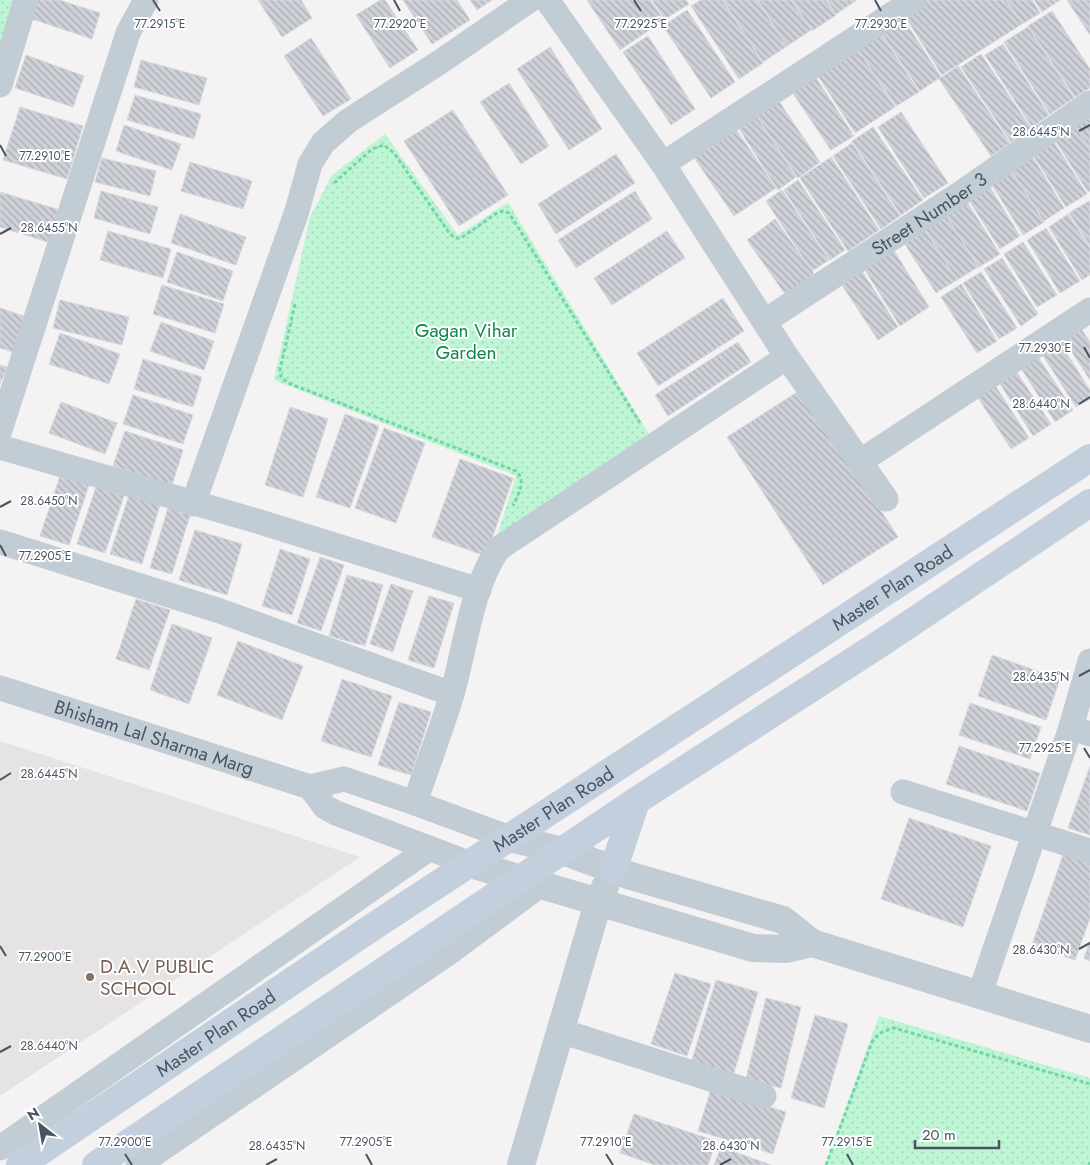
<svg xmlns="http://www.w3.org/2000/svg" width="1090" height="1165" font-family="Jost,sans-serif">
  <style>
    .education { fill: #e6e3e4 }
    .park { fill: url(#park-dots) }
    .building { fill: url(#building-back-hatch); stroke: #d6d8de }
    .lines { fill: none; stroke-linecap: round; stroke-linejoin: round }
    .path { stroke: #72d7a7; stroke-width: 3; stroke-dasharray: 4 2.5; stroke-linecap: butt }
    .minor { stroke: #c2ccd5; stroke-width: 25 }
    .tertiary { stroke: #c2ccd5; stroke-width: 28 }
    .secondary { stroke: #c3cfdc; stroke-width: 28 }
    .ticks { fill: none; stroke: #475562; stroke-width: 2 }
    .education-dot { fill: #8d6e63; stroke: #fff; stroke-width: 2 }
    .labels { text-anchor: middle; stroke-width: 4; stroke-linejoin: round; paint-order: stroke }
    .street-label { font-size: 19px; fill: #475562; stroke: #fff }
    .park-label { font-size: 19px; fill: #0e884d; stroke: #fff }
    .education-label { font-size: 19px; fill: #785e54; stroke: #fff; text-anchor: start }
    .ticks-label { font-size: 12px; text-anchor: middle; fill: #475562; stroke: #fff; stroke-width: 4; stroke-linejoin: round; paint-order: stroke }
  </style>
  <defs>
    <pattern id="park-dots" width="8" height="8" patternUnits="userSpaceOnUse" patternTransform="scale(1.25)"><rect width="8" height="8" fill="#bef5d4"/><path d="M2 2h.1M6 6h.1" fill="none" stroke="#a5d4b9" stroke-width="1.8" stroke-linecap="round"/></pattern>
    <pattern id="building-back-hatch" width="6" height="6" patternUnits="userSpaceOnUse" patternTransform="scale(1.25)"><rect width="6" height="6" fill="#ced1d8"/><path d="M-1 5l2 2M0 0l6 6M5-1l2 2" fill="none" stroke="#a9acb3"/></pattern>
  </defs>
  <rect width="100%" height="100%" fill="#f4f2f2"/>
  <!-- education -->
  <path class="education" d="M0 741 360 857 0 1096Z"/>
  <!-- park -->
  <g class="park">
    <path d="M0 0H22L0 64Z"/>
    <path d="M385 134 458 235 508 202 649 434 623 458 494 545 516 476 274 380 310 217 332 175Z"/>
    <path d="M879 1016 1090 1078V1165H825Z"/>
  </g>
  <!-- building -->
  <g class="building">
    <path d="M31 0H59L100 13 92 39 26 17Z"/>
    <path d="M258 0H301L312 18 282 37Z"/>
    <path d="M380 0H385L418 50 390 68 356 15Z"/>
    <path d="M403 0H457L470 20 432 44Z"/>
    <path d="M470 0H492L477 10Z"/>
    <path d="M587 0H650L664 20 620 50Z"/>
    <path d="M652 0H686L689 4 665 19Z"/>
    <path d="M701 0H722L763 63 739 79 691 6Z"/>
    <path d="M723 0H757L787 46 763 62Z"/>
    <path d="M758 0H791L811 30 787 46Z"/>
    <path d="M792 0H826L836 15 812 31Z"/>
    <path d="M827 0H857L836 14Z"/>
    <path d="M924 0H1006L1022 24 942 75 903 13Z"/>
    <path d="M1007 0H1032L1040 13 1022 24Z"/>
    <path d="M1034 0H1060L1042 12Z"/>
    <path d="M1067 0H1090V35Z"/>
    <path d="M687 10 735 82 711 98 663 26Z"/>
    <path d="M1052 11 1090 69V88L1075 97 1028 26Z"/>
    <path d="M899 12 941 77 920 91 877 26Z"/>
    <path d="M876 26 919 92 896 106 852 41Z"/>
    <path d="M1028 27 1074 98 1050 114 1004 42Z"/>
    <path d="M648 36 695 109 671 125 623 52Z"/>
    <path d="M311 38 351 99 323 116 284 56Z"/>
    <path d="M853 42 895 107 855 133 813 68Z"/>
    <path d="M1003 44 1049 115 1032 127 985 55Z"/>
    <path d="M550 47 602 129 569 150 517 69Z"/>
    <path d="M981 54 1031 128 1011 142 961 67Z"/>
    <path d="M26 55 84 76 73 107 15 88Z"/>
    <path d="M141 60 207 78 199 105 134 87Z"/>
    <path d="M958 66 1010 143 991 156 939 79Z"/>
    <path d="M811 70 854 136 831 150 788 86Z"/>
    <path d="M509 83 549 146 521 164 480 102Z"/>
    <path d="M774 94 820 162 798 178 752 109Z"/>
    <path d="M135 95 201 114 194 139 127 120Z"/>
    <path d="M20 107 83 126 67 179 3 160Z"/>
    <path d="M752 109 796 177 778 190 734 121Z"/>
    <path d="M453 110 508 195 459 226 404 141Z"/>
    <path d="M1090 111V149L1073 122Z"/>
    <path d="M901 112 948 183 924 198 878 127Z"/>
    <path d="M731 122 776 188 734 216 689 150Z"/>
    <path d="M124 125 181 144 172 170 116 151Z"/>
    <path d="M873 127 923 200 901 215 852 141Z"/>
    <path d="M1076 127 1090 150V191L1088 192 1055 140Z"/>
    <path d="M1054 142 1087 194 1066 207 1033 155Z"/>
    <path d="M852 143 900 216 881 229 833 156Z"/>
    <path d="M616 154 635 183 556 234 538 204Z"/>
    <path d="M1032 156 1064 208 1044 221 1011 169Z"/>
    <path d="M831 157 879 230 848 251 800 178Z"/>
    <path d="M102 158 156 171 150 196 95 182Z"/>
    <path d="M190 162 252 181 243 209 181 191Z"/>
    <path d="M1011 170 1044 222 1023 235 991 183Z"/>
    <path d="M798 180 845 250 830 260 784 190Z"/>
    <path d="M988 184 1020 236 1000 249 967 197Z"/>
    <path d="M782 190 829 260 812 271 766 201Z"/>
    <path d="M101 191 158 207 150 234 94 218Z"/>
    <path d="M635 191 652 219 576 268 558 240Z"/>
    <path d="M0 192 67 212 57 245 0 227Z"/>
    <path d="M1089 201 1090 203V246L1069 213Z"/>
    <path d="M967 202 1000 254 979 267 946 215Z"/>
    <path d="M180 214 246 237 236 265 171 243Z"/>
    <path d="M1068 214 1090 248V275L1082 280 1049 227Z"/>
    <path d="M946 215 978 267 957 280 925 228Z"/>
    <path d="M775 219 814 274 785 294 747 240Z"/>
    <path d="M924 228 957 280 936 293 903 241Z"/>
    <path d="M1046 228 1080 281 1060 293 1027 240Z"/>
    <path d="M108 231 171 249 163 278 100 260Z"/>
    <path d="M667 231 685 258 612 305 594 278Z"/>
    <path d="M1023 242 1057 295 1037 307 1004 254Z"/>
    <path d="M893 249 929 307 900 326 863 267Z"/>
    <path d="M177 252 233 271 223 301 167 282Z"/>
    <path d="M1002 258 1038 314 1021 326 984 269Z"/>
    <path d="M860 268 898 327 878 340 840 282Z"/>
    <path d="M981 272 1017 328 999 339 963 283Z"/>
    <path d="M961 284 997 341 977 353 941 297Z"/>
    <path d="M162 285 224 304 215 333 153 314Z"/>
    <path d="M723 298 744 331 658 386 637 353Z"/>
    <path d="M60 300 129 317 122 345 53 328Z"/>
    <path d="M0 308 35 320 22 355 0 348Z"/>
    <path d="M161 322 214 341 204 370 150 351Z"/>
    <path d="M1078 324 1090 342V380L1061 335Z"/>
    <path d="M60 333 120 354 109 384 49 364Z"/>
    <path d="M1058 340 1090 390V399L1076 407 1040 351Z"/>
    <path d="M738 342 751 362 668 416 655 395Z"/>
    <path d="M1036 354 1073 410 1055 422 1019 365Z"/>
    <path d="M143 359 202 377 193 407 134 389Z"/>
    <path d="M0 365 7 367 0 384Z"/>
    <path d="M1014 368 1051 424 1033 436 997 379Z"/>
    <path d="M993 382 1029 438 1011 449 975 393Z"/>
    <path d="M802 389 898 537 823 585 727 437Z"/>
    <path d="M133 395 193 415 183 444 123 424Z"/>
    <path d="M61 402 117 423 105 454 49 433Z"/>
    <path d="M290 407 328 419 303 497 265 485Z"/>
    <path d="M345 414 379 426 350 508 316 497Z"/>
    <path d="M384 428 425 443 396 523 355 508Z"/>
    <path d="M125 431 183 450 172 485 113 466Z"/>
    <path d="M460 459 513 478 486 556 432 537Z"/>
    <path d="M61 473 90 482 69 545 40 536Z"/>
    <path d="M96 487 124 496 105 553 77 544Z"/>
    <path d="M129 495 160 505 142 564 110 554Z"/>
    <path d="M168 508 190 515 172 574 150 568Z"/>
    <path d="M195 530 242 544 227 595 179 580Z"/>
    <path d="M280 549 310 559 292 615 262 606Z"/>
    <path d="M320 557 344 565 321 631 297 623Z"/>
    <path d="M347 575 383 585 365 646 329 636Z"/>
    <path d="M391 584 413 591 393 652 370 644Z"/>
    <path d="M429 596 454 603 434 668 408 660Z"/>
    <path d="M136 599 170 610 149 670 116 659Z"/>
    <path d="M172 624 212 638 189 704 150 690Z"/>
    <path d="M238 641 303 666 282 720 217 695Z"/>
    <path d="M992 655 1060 679 1046 720 978 696Z"/>
    <path d="M342 679 392 696 371 757 321 741Z"/>
    <path d="M399 702 431 712 411 775 378 765Z"/>
    <path d="M970 703 1041 727 1030 759 959 735Z"/>
    <path d="M959 746 1040 773 1027 811 946 784Z"/>
    <path d="M1090 766V835L1068 828Z"/>
    <path d="M909 818 991 846 963 927 881 899Z"/>
    <path d="M1066 846 1090 854V918L1075 960 1032 945Z"/>
    <path d="M1090 941V961L1084 958Z"/>
    <path d="M675 973 711 984 687 1056 651 1044Z"/>
    <path d="M716 980 758 992 733 1076 691 1063Z"/>
    <path d="M766 998 801 1007 781 1088 746 1079Z"/>
    <path d="M815 1015 848 1024 824 1108 791 1098Z"/>
    <path d="M711 1089 786 1112 773 1154 698 1131Z"/>
    <path d="M634 1114 716 1141 708 1165H655L620 1153Z"/>
    <path d="M721 1147 771 1165H714Z"/>
  </g>
  <g class="lines">
    <!-- path -->
    <g class="path">
      <path d="M334 183 372 149 384 145 394 153 450 234 455 238H461L497 213 503 211 509 213 640 423"/>
      <path d="M295 304 280 370 281 377 288 383 516 471C527 481 518 494 513 506"/>
      <path d="M826 1165 872 1042C878 1033 884 1031 894 1028L1090 1084"/>
      <path d="M1089 1165 1090 1162"/>
    </g>
    <!-- minor -->
    <g class="minor">
      <path d="M547 0 663 164 787 357 886 499"/>
      <path d="M0 85 26 0"/>
      <path d="M663 164 914 0"/>
      <path id="s1" d="M765 321 958 195 1090 103"/>
      <path d="M0 430 128 33 146 0"/>
      <path d="M0 447 257 521 479 590"/>
      <path d="M861 461 1090 310"/>
      <path d="M193 504 297 211 310 164 323 143 348 121 440 62 530 0"/>
      <path d="M0 542 220 611 452 694"/>
      <path d="M1090 661 1071 727 1090 734"/>
      <path id="s2" d="M0 688 310 787 344 779 415 803 510 838"/>
      <path d="M310 787 325 807 336 813 471 864"/>
      <path d="M903 792 1090 851"/>
      <path d="M415 803C427 766 441 731 452 694 466 646 470 591 498 549L787 357"/>
      <path d="M980 993 1071 727"/>
      <path d="M561 1031 764 1096"/>
      <path d="M0 1148 430 848"/>
      <path d="M138 1165 450 952 539 886"/>
    </g>
    <!-- tertiary -->
    <g class="tertiary">
      <path d="M510 838 563 851 631 876 783 920 812 943 1090 1029"/>
      <path d="M471 864 753 948 787 949 812 943"/>
      <path d="M521 1165 598 903 605 887"/>
    </g>
    <!-- secondary -->
    <g class="secondary">
      <path d="M613 870 636 801"/>
      <path id="s3" d="M20 1165 371 928 1090 458"/>
      <path d="M96 1165 636 801 878 645 1090 503"/>
    </g>
  </g>
  <!-- ticks -->
  <path class="ticks" d="M153 0 160 11M394 0 400 11M634 0 641 11M875 0 881 11M1079 131 1090 125M0 145 6 156M0 234 11 228M1084 347 1090 358M1079 404 1090 397M0 507 11 501M0 545 6 556M1079 676 1090 670M1084 748 1090 758M0 780 11 773M0 946 6 956M1079 949 1090 943M0 1052 11 1046M125 1154 132 1165M366 1154 372 1165M606 1154 613 1165M847 1154 853 1165M266 1165 277 1159M720 1165 731 1159"/>
  <!-- markers -->
  <circle class="education-dot" cx="90" cy="977" r="5"/>
  <g class="labels">
    <!-- street labels -->
    <g class="street-label">
      <text dy="7" stroke="none"><textPath href="#s1" startOffset="196">Street Number 3</textPath></text>
      <text dy="7" stroke="none"><textPath href="#s3" startOffset="1046">Master Plan Road</textPath></text>
      <text dy="7" stroke="none"><textPath href="#s2" startOffset="162">Bhisham Lal Sharma Marg</textPath></text>
      <text dy="7" stroke="none"><textPath href="#s3" startOffset="641">Master Plan Road</textPath></text>
      <text dy="7" stroke="none"><textPath href="#s3" startOffset="236">Master Plan Road</textPath></text>
    </g>
    <!-- park labels -->
    <g class="park-label">
      <text x="466" y="337">Gagan Vihar<tspan x="466" dy="22">Garden</tspan></text>
    </g>
    <!-- education labels -->
    <g class="education-label">
      <text x="100" y="973">D.A.V PUBLIC<tspan x="100" dy="22">SCHOOL</tspan></text>
    </g>
  </g>
  <g class="ticks-label">
    <text x="160" y="28">77.2915°E</text>
    <text x="400" y="28">77.2920°E</text>
    <text x="641" y="28">77.2925°E</text>
    <text x="881" y="28">77.2930°E</text>
    <text x="1041" y="136">28.6445°N</text>
    <text x="45" y="160">77.2910°E</text>
    <text x="49" y="232">28.6455°N</text>
    <text x="1045" y="352">77.2930°E</text>
    <text x="1041" y="408">28.6440°N</text>
    <text x="49" y="505">28.6450°N</text>
    <text x="45" y="560">77.2905°E</text>
    <text x="1041" y="681">28.6435°N</text>
    <text x="1045" y="752">77.2925°E</text>
    <text x="49" y="778">28.6445°N</text>
    <text x="1041" y="954">28.6430°N</text>
    <text x="45" y="961">77.2900°E</text>
    <text x="49" y="1050">28.6440°N</text>
    <text x="125" y="1146">77.2900°E</text>
    <text x="366" y="1146">77.2905°E</text>
    <text x="606" y="1146">77.2910°E</text>
    <text x="847" y="1146">77.2915°E</text>
    <text x="277" y="1150">28.6435°N</text>
    <text x="731" y="1150">28.6430°N</text>
  </g>
  <!-- north arrow -->
  <g transform="translate(40 1125) rotate(329)" stroke="#ffffff" stroke-width="4" paint-order="stroke">
  <path d="M0-4L9 19L0 12L-9 19Z" fill="#475562"/>
  <text y="-8" font-size="14" font-weight="bold" text-anchor="middle" fill="#475562">N</text>
  </g>
  <!-- scale -->
  <path d="M915 1140v8h84v-8" fill="none" stroke="#475562" stroke-width="2.5"/>
  <text x="922" y="1140" font-size="15" fill="#475562" stroke="#ffffff" stroke-width="4" paint-order="stroke">20 m</text>
</svg>
